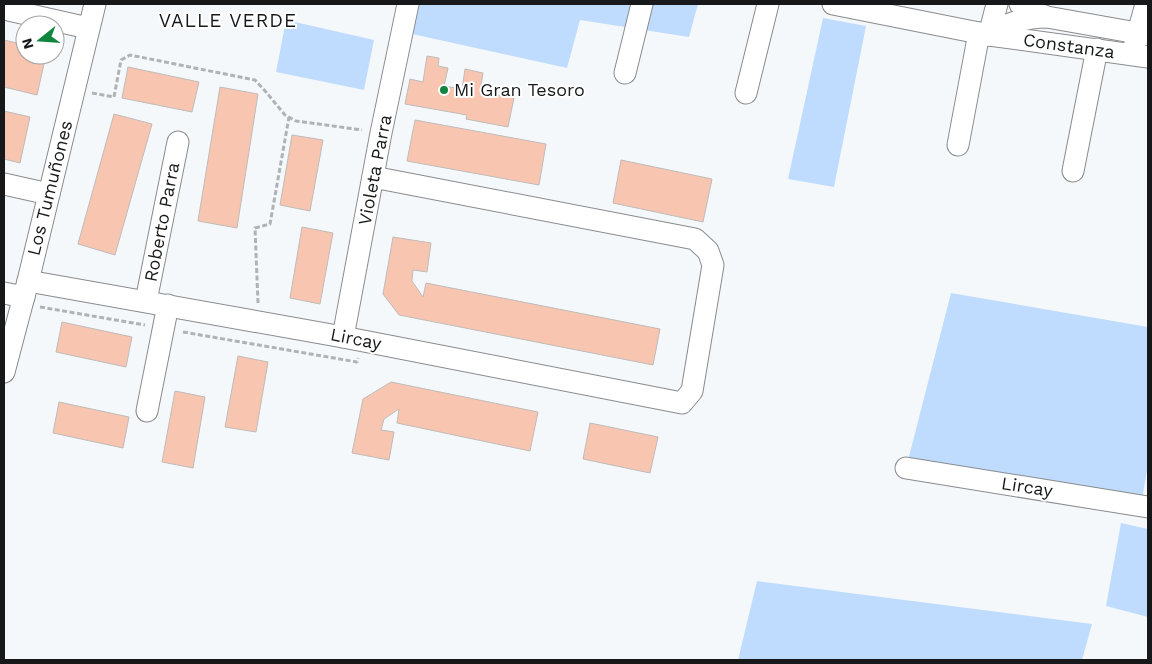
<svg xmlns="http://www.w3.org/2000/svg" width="1152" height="664" font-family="'Work Sans',sans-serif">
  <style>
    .green { fill: #bfdcfe }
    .building { fill: #f8c6b0; stroke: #bfbbba }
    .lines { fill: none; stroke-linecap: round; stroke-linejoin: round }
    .minor-casing { stroke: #898b8e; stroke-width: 23 }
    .path { stroke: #b0b3b5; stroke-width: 3; stroke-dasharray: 5 2.5; stroke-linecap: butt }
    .minor { stroke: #fff; stroke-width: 21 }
    .poi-dot { fill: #11853e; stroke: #fff; stroke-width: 2 }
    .labels { text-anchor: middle; stroke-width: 4; stroke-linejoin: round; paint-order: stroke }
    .street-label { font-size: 18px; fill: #171819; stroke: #fff }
    .poi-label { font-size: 18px; fill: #171819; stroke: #fff; text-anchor: start }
    .neighbourhood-label { font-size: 19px; letter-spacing: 1px; fill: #171819; stroke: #fff }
  </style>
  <rect width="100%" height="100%" fill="#f5f8fb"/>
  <!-- green -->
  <g class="green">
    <path d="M417 4H698L689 37 580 20 567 68 412 34Z"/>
    <path d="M823 18 866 26 834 187 788 179Z"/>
    <path d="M286 20 374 40 364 90 276 72Z"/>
    <path d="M951 293 1148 327V465L1141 505 906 468Z"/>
    <path d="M1121 523 1148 529V617L1106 606Z"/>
    <path d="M757 581 1092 624 1082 660H738Z"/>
  </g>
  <!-- building -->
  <g class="building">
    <path d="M4 40 25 45V55H46L37 95 4 87Z"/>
    <path d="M427 56 439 58 438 66 448 68 444 86 462 89 465 69 483 73 480 92 514 98 508 127 466 119 467 115 405 104 410 79 423 82Z"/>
    <path d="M128 67 199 82 192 112 122 98Z"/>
    <path d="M220 87 258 94 237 228 198 221Z"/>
    <path d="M4 111 30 117 20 163 4 159Z"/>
    <path d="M114 114 152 124 115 255 78 244Z"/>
    <path d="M415 120 546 144 539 185 407 161Z"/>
    <path d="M292 135 323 140 310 211 280 205Z"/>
    <path d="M621 160 712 179 703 222 613 203Z"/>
    <path d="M302 227 333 233 320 304 290 298Z"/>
    <path d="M393 237 431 243 427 272 413 270 412 281 423 297 426 283 660 329 653 365 399 315 383 294Z"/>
    <path d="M62 322 132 337 126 367 56 352Z"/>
    <path d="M238 356 268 362 256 432 225 427Z"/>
    <path d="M391 382 538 412 530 451 397 423 399 409 384 419 381 430 394 432 389 460 352 453 363 399Z"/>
    <path d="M175 391 205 397 193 468 162 462Z"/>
    <path d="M59 402 129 417 123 448 53 433Z"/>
    <path d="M590 423 658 437 650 473 583 459Z"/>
  </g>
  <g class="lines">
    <!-- minor casing -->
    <g class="minor-casing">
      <g id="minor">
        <path d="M833 4 989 35 1148 57"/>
        <path d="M1020 4 1029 10 1047 17 1148 35"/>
        <path d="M4 9 88 28"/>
        <path d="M989 35C1008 23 1025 17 1047 17"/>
        <path d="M989 35 997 4"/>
        <path d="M1134 47 1146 4"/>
        <path d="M625 73 642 4"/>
        <path d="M746 93 768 4"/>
        <path d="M958 145 979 33"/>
        <path d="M1073 171 1097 49"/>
        <path d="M4 184 49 194"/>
        <path d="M28 281 343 337 682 403 692 391 713 265 708 251 695 239 373 177"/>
        <path d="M4 293 24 297"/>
        <path d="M146 301 178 142"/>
        <path d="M343 337 381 133 408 4"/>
        <path d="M4 372 28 281 95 4"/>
        <path d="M147 411 168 305"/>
        <path d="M906 468 1148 507"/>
      </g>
    </g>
    <!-- path -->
    <g class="path">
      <path d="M92 93 114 97 121 60 130 55 255 80 266 92 285 115 296 121 362 130"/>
      <path d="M258 303 255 228 270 224 289 117"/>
      <path d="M40 307 145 325"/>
      <path d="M183 332 357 362 358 358"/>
    </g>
    <!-- minor -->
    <use href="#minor" class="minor"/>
  </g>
  <!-- markers -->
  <circle class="poi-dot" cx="444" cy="90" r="5"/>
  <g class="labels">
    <!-- street labels -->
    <g class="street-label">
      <text transform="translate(1069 46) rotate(8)" y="6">Constanza</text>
      <text transform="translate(375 170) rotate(-79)" y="6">Violeta Parra</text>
      <text transform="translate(50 188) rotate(-76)" y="6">Los Tumuñones</text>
      <text transform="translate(162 222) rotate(-79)" y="6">Roberto Parra</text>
      <text transform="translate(356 339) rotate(11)" y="6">Lircay</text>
      <text transform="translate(1027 487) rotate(9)" y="6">Lircay</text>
    </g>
    <!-- poi labels -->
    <g class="poi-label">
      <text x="454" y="96">Mi Gran Tesoro</text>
    </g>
    <!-- neighbourhood labels -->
    <g class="neighbourhood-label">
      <text x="228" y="27">VALLE VERDE</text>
    </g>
  </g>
  <!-- border -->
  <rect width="1152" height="664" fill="none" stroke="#171819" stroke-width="10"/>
  <!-- north arrow -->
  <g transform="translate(40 40) rotate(253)"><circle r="24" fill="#ffffff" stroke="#a2a3a3"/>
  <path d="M0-4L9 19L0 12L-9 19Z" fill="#11853e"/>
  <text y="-8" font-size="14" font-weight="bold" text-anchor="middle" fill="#171819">N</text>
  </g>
</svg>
